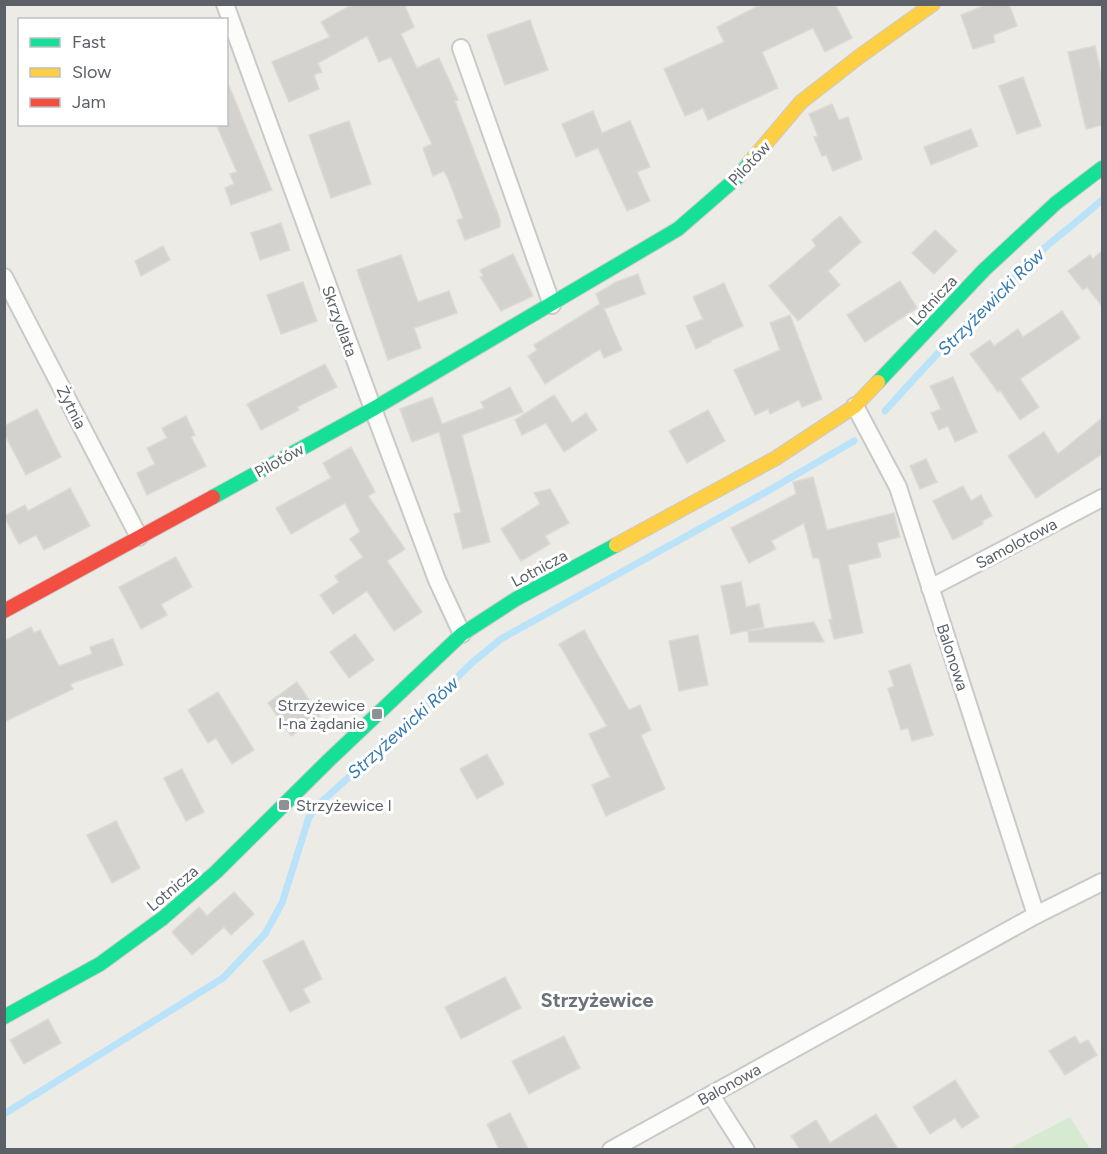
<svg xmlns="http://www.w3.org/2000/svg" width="1107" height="1154" font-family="Figtree,sans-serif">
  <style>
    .green { fill: #d5ead0 }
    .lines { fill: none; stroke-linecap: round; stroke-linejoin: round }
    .stream { stroke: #bae2f8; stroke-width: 7 }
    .building { fill: #d3d2cf; stroke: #dcdad6; stroke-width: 1.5 }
    .street-casing { stroke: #c9c9c9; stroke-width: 20 }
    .fast-casing { stroke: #cacaca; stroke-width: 16 }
    .slow-casing { stroke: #cacaca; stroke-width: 16 }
    .jam-casing { stroke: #cacaca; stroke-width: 16 }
    .street { stroke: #fcfcfb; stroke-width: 16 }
    .fast { stroke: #16e098; stroke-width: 14 }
    .slow { stroke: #ffcf43; stroke-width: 14 }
    .jam { stroke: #f24e42; stroke-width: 14 }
    .poi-dot { fill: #8e9193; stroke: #fff; stroke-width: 2 }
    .labels { text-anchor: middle; stroke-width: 6; stroke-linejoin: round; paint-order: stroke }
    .street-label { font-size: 16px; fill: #5b6166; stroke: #fff }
    .poi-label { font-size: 16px; fill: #5b6166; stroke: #fff; text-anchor: end }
    .water-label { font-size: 18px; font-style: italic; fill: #357ab2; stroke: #fff }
    .quarter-label { font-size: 20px; font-weight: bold; fill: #6c7378; stroke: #fff }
  </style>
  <rect width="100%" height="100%" fill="#edebe6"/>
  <!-- green -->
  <path class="green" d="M1070 1117 1090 1149H1009Z"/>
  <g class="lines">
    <!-- stream -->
    <g class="stream">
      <path d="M885 411C935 355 987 300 1042 250 1062 233 1083 217 1102 200"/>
      <path d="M4 1114 223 978 265 934 282 903 309 817 316 807 440 694 473 662 501 639 766 492 854 441"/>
    </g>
  </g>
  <!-- building -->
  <g class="building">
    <path d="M353 4H404L414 27 401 34 417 68 439 58 458 100 455 101 500 220V227L465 240 457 220 463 218 449 181 444 171 433 176 423 148 432 144 391 57 379 62 367 36 318 63 322 72 314 75 319 89 289 102 272 62 330 37 321 22Z"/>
    <path d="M762 4H835L852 38 825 52 813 28 762 52 778 88 708 120 703 108 685 116 664 69 724 42 717 27Z"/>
    <path d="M988 4H1009L1017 26 993 35 995 42 973 49 961 15Z"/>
    <path d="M530 20 548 70 505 85 487 35Z"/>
    <path d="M1095 46 1102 77V125L1086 129 1068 52Z"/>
    <path d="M1023 77 1041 126 1017 134 999 86Z"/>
    <path d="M227 81 272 190 231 205 225 188 234 184 230 174 237 172 216 124H226Z"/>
    <path d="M832 104 839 120 848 117 862 159 833 171 826 155 822 156 814 137 818 136 809 114Z"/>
    <path d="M593 111 602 133 630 121 650 167 637 172 650 201 627 211 598 148 576 157 562 124Z"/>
    <path d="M349 121 371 184 331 198 309 135Z"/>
    <path d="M971 129 978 146 931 165 924 147Z"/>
    <path d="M840 216 861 242 828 271 840 285 798 321 769 286 816 246 812 240Z"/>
    <path d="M281 223 290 250 260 260 251 233Z"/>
    <path d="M935 230 957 251 934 274 912 253Z"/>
    <path d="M163 246 170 260 141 276 135 261Z"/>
    <path d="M1102 251V306L1087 287 1083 290 1068 271 1090 255 1093 259Z"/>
    <path d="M513 254 533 296 501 311 480 277 483 276 480 270Z"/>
    <path d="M401 255 418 302 449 291 457 313 414 328 421 348 388 360 357 270Z"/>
    <path d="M638 274 645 294 604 309 622 350 604 358 600 349 545 384 528 356 537 350 534 345 600 304 596 294 616 282Z"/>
    <path d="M900 281 917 308 865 342 847 315Z"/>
    <path d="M303 282 317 321 281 334 267 295Z"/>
    <path d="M724 283 743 326 710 341 711 342 696 349 686 326 703 319 693 297Z"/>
    <path d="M1062 311 1080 338 1020 379 1039 407 1020 420 1000 390 998 392 970 354 990 340 994 346 1018 329 1023 337Z"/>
    <path d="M790 315 822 399 802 407 799 400 770 414 768 409 755 415 734 370 780 350 770 323Z"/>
    <path d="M325 364 337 387 297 407 299 410 261 430 247 404Z"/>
    <path d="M953 377 977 432 955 442 948 426 939 430 931 413 941 409 930 386Z"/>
    <path d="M510 387 523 412 462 435 490 542 463 549 454 514 461 512 439 432 412 442 400 409 432 397 442 424 484 408 481 402Z"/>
    <path d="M554 395 572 423 586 413 597 430 564 452 546 423 522 435 515 420Z"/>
    <path d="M37 409 61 457 26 475 4 433V426Z"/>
    <path d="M708 410 725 441 687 463 669 431Z"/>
    <path d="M186 416 195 435 191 437 206 466 147 495 137 473 155 464 147 448 167 438 162 428Z"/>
    <path d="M1102 418V454L1036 498 1008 456 1044 432 1058 454Z"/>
    <path d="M351 447 375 492 368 496 405 549 387 561 422 612 394 631 367 591 333 614 320 595 339 582 335 576 363 557 350 539 360 532 345 503 291 534 276 508 331 478 323 463Z"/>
    <path d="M926 459 937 482 920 489 910 466Z"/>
    <path d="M813 477 827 530 894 513 900 537 877 543 881 557 848 565 863 633 834 639 829 620 832 619 819 558H813L804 523 771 541 776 549 749 563 731 528 796 494 793 482Z"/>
    <path d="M963 486 971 501 981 495 992 516 982 521 983 524 953 540 933 501Z"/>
    <path d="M70 488 90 526 44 550 36 535 19 544 4 516 25 505 28 511Z"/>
    <path d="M550 489 569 523 545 536 550 544 521 561 501 529 540 504 534 493Z"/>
    <path d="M176 557 192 587 161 604 167 615 141 629 119 587Z"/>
    <path d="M741 582 746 607 759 604 764 627 731 634 721 586Z"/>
    <path d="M814 622 824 642H749L748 631Z"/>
    <path d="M31 627 34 633 40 630 59 666 92 654 90 647 113 639 123 665 70 684 73 689 4 722V641Z"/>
    <path d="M584 630 629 710 640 705 651 730 641 735 665 789 606 816 592 785 610 777 589 734 607 726 559 644Z"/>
    <path d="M355 634 374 660 349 678 330 652Z"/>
    <path d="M698 635 708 685 679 691 669 641Z"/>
    <path d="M910 664 933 735 912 741 908 728 901 730 888 689 894 686 889 671Z"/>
    <path d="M297 682 320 716 291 736 268 703Z"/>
    <path d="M218 692 254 750 232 764 216 738 208 743 188 710Z"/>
    <path d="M487 754 504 784 477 799 460 769Z"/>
    <path d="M182 769 204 812 186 821 164 778Z"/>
    <path d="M116 821 140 868 112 883 87 835Z"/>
    <path d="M234 892 254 914 231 935 224 927 192 955 172 932 199 907 207 916Z"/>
    <path d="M303 940 322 979 303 989 310 1002 290 1012 263 961Z"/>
    <path d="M505 977 521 1008 461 1039 445 1007Z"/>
    <path d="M48 1019 61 1043 24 1064 10 1040Z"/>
    <path d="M564 1036 580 1068 529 1094 512 1061Z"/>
    <path d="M1075 1036 1080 1044 1088 1040 1097 1055 1065 1075 1049 1051Z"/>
    <path d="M955 1080 979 1117 962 1128 955 1118 930 1134 913 1107Z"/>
    <path d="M510 1113 528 1149H499L487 1124Z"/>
    <path d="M876 1114 898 1149H800L791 1136 816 1120 830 1143Z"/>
  </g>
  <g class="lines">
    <!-- street casing -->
    <g class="street-casing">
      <g id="street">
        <path d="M225 4 373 409 437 580 462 634"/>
        <path d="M461 48 552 305"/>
        <path d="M4 277 139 537"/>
        <path d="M930 588 1102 498"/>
        <path d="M1036 915 1102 882"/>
        <path d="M711 1095 746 1150"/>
        <path d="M611 1150 1036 915 898 487 855 406"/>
      </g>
    </g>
    <!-- fast casing -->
    <g class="fast-casing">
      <g id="fast">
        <path d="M878 382 984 270 1056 203 1102 168"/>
        <path d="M213 497 373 409 678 229 739 176 750 162"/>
        <path d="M4 1017 100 964 163 918 216 872 329 760 462 634 516 599 616 545"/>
      </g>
    </g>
    <!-- slow casing -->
    <g class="slow-casing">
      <g id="slow">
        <path d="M750 162 801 102 860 56 933 4"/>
        <path d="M616 545 776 458 855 406 878 382"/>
      </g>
    </g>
    <!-- jam casing -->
    <g class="jam-casing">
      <path id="jam" d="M4 611 213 497"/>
    </g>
    <!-- street -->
    <use href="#street" class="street"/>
    <!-- fast -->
    <use href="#fast" class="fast"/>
    <!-- slow -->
    <use href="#slow" class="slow"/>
    <!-- jam -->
    <use href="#jam" class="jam"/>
  </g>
  <!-- markers -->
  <g class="poi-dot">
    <rect x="371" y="708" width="12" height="12" rx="3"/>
    <rect x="278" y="799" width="12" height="12" rx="3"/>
  </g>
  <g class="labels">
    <!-- street labels -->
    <g class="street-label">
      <text transform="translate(749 163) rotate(-47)" y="6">Pilotów</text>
      <text transform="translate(933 300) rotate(-47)" y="6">Lotnicza</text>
      <text transform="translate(340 321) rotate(70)" y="6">Skrzydlata</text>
      <text transform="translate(72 407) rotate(63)" y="6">Żytnia</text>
      <text transform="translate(279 460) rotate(-29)" y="6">Pilotów</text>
      <text transform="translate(1016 543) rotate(-28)" y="6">Samolotowa</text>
      <text transform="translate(539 568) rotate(-28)" y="6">Lotnicza</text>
      <text transform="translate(953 657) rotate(72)" y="6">Balonowa</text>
      <text transform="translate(172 888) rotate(-40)" y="6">Lotnicza</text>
      <text transform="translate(729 1084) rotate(-29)" y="6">Balonowa</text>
    </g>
    <!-- poi labels -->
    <g class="poi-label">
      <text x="365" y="711">Strzyżewice<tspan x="365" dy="18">I-na żądanie</tspan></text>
      <text x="296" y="811" text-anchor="start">Strzyżewice I</text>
    </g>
    <!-- water labels -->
    <g class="water-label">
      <text transform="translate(991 302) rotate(-45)" y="6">Strzyżewicki Rów</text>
      <text transform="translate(403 728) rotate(-42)" y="6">Strzyżewicki Rów</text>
    </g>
    <!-- quarter labels -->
    <g class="quarter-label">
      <text x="597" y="1007">Strzyżewice</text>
    </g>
  </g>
  <!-- border -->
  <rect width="1107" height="1154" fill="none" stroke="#5b6166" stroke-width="12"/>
  <!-- legend -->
  <rect x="18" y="18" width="210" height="108" fill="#ffffff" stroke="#bdc0c2" stroke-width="1.5"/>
  <rect x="30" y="38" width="30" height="9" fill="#16e098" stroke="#bdc0c2" stroke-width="1.5"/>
  <text x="72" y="48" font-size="18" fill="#5b6166">Fast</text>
  <rect x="30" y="68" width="30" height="9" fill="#ffcf43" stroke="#bdc0c2" stroke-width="1.5"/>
  <text x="72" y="78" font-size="18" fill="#5b6166">Slow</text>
  <rect x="30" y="98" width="30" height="9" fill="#f24e42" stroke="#bdc0c2" stroke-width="1.5"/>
  <text x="72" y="108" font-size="18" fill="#5b6166">Jam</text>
</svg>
